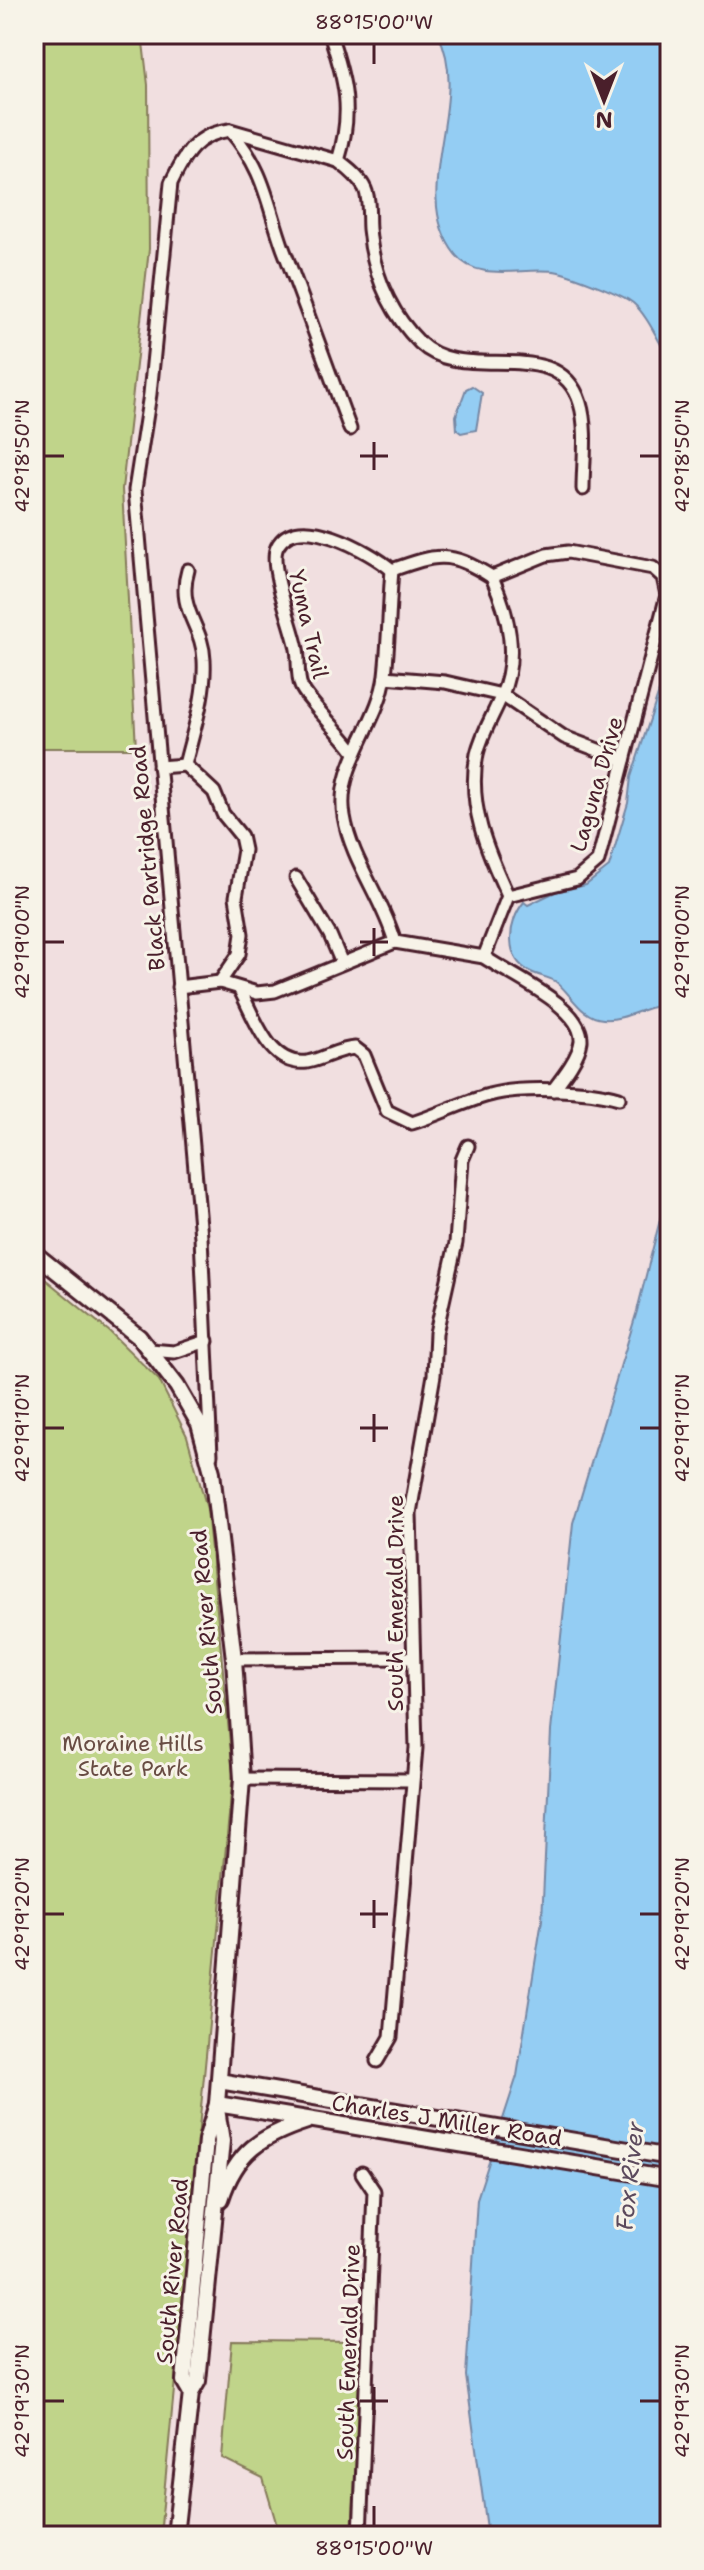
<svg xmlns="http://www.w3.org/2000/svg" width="704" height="2570" font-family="'Shantell Sans',sans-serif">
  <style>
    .green { fill: #c0d48a; stroke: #857a5a; stroke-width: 2 }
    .water { fill: #94cdf3; stroke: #7687a3; stroke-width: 2 }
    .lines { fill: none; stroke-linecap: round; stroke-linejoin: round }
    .street-casing { stroke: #4a1f2b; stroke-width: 17 }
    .secondary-casing { stroke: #4a1f2b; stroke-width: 20 }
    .street { stroke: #f7f3e8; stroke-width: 11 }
    .secondary { stroke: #f7f3e8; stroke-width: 14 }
    .ticks { fill: none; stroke: #4a1f2b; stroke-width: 3 }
    .labels { text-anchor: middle; stroke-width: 6; stroke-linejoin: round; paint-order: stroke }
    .street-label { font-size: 22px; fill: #4a1f2b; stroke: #f7f3e8 }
    .park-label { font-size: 22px; fill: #684c43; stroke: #f7f3e8 }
    .water-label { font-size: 24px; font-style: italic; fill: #5c4a5d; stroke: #f7f3e8 }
    .neatline { fill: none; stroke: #4a1f2b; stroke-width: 3 }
    .ticks-label { font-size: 20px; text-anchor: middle; fill: #4a1f2b }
  </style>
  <rect width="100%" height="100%" fill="#f1dfe0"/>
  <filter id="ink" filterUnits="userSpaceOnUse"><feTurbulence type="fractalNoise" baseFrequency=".0125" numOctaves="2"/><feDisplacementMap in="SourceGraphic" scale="16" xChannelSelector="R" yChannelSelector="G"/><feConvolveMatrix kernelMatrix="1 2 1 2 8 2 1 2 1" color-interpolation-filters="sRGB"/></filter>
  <g filter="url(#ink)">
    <!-- green -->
    <g class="green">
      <path d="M34 34H142L148 85 149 249 122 489 136 748H34Z"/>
      <path d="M34 1270 110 1332 159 1380 187 1436 207 1509 233 1773 160 2536H34Z"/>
      <path d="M232 2341 362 2342 352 2536H280L263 2478 222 2458Z"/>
    </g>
    <!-- water -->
    <g class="water">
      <path d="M438 34H670V360C659 343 648 316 633 303 622 294 574 276 559 272 527 265 478 285 455 254 406 190 473 102 438 34Z"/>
      <path d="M472 386 482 393 476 430 461 433 457 430 456 416 466 389Z"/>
      <path d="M670 658V1004C648 1004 626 1021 603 1019 581 1018 571 993 555 981 548 977 539 976 531 972 503 959 508 921 524 902L528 905 555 892 586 885 609 867 628 803 631 777Z"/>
      <path d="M670 1180V2536H488L466 2376 477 2199 517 2076 542 1920 551 1731 573 1523 637 1311Z"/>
    </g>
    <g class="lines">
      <!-- street casing -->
      <g class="street-casing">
        <g id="street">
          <path d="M330 34C346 82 353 112 338 161 347 168 358 176 364 187 370 197 368 216 369 229 373 273 388 311 420 343 464 386 558 332 580 403 588 429 583 462 583 489"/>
          <path d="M230 130C265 171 266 200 283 248 306 308 328 369 350 429"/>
          <path d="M188 570C176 610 203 625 204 660 206 696 193 731 185 765L214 792 223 814 241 836 244 850 236 897 242 934 239 954 220 982"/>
          <path d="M392 570C389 605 389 640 385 675 380 722 335 766 344 816 351 860 383 899 395 942"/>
          <path d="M392 570C437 554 449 550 492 577"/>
          <path d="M492 577 546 555 568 552 653 568 663 577 667 595 598 861 577 879 508 896 484 957C509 975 583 1006 581 1041 579 1057 563 1077 553 1090"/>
          <path d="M492 577C509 615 519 657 501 697 493 716 482 733 477 754 467 805 487 851 508 896"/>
          <path d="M385 677 445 682 502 695 564 737 624 760"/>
          <path d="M355 753C343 735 307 701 301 686 297 676 299 661 297 649 293 626 268 566 277 547 296 509 371 552 392 570"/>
          <path d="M159 767 185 765"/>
          <path d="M296 878 330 935 341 961"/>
          <path d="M178 987 220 982 257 993 275 991 395 942 484 957"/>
          <path d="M240 990C255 1018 269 1067 307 1062 324 1059 337 1049 355 1048L364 1055 387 1111 412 1123C438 1115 463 1102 489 1095 519 1086 589 1089 619 1098"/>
          <path d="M150 1350 174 1352 207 1341"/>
          <path d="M211 1455 201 1237 135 490 150 394 171 183C185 154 196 134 230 130L338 161"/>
          <path d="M234 1659 412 1658"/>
          <path d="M242 1779 411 1780"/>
          <path d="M377 2061 391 2037 416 1748 410 1513 434 1375 436 1333 456 1243 462 1160 468 1146"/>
          <path d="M360 2536 374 2191 362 2173"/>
        </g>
      </g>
      <!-- secondary casing -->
      <g class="secondary-casing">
        <g id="secondary">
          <path d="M34 1253 139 1337 177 1386 199 1424 212 1472 234 1659 242 1779 217 2104 206 2140 184 2381 191 2393"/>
          <path d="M219 2081 670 2157"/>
          <path d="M217 2104 670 2179"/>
          <path d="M221 2199C236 2152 261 2136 307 2121"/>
          <path d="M175 2536 191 2393 198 2381 222 2141 217 2109"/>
        </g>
      </g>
      <!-- street -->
      <use href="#street" class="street"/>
      <!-- secondary -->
      <use href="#secondary" class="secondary"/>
    </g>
  </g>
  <!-- ticks -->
  <path class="ticks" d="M374 44V64M374 442V470M44 456H64M360 456H388M640 456H660M374 928V956M44 942H64M360 942H388M640 942H660M374 1414V1442M44 1428H64M360 1428H388M640 1428H660M374 1900V1928M44 1914H64M360 1914H388M640 1914H660M374 2387V2415M44 2401H64M360 2401H388M640 2401H660M374 2506V2526"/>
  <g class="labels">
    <!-- street labels -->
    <g class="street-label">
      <text transform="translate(309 624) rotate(77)" y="8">Yuma Trail</text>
      <text transform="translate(596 784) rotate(-74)" y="8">Laguna Drive</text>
      <text transform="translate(147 858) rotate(-95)" y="8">Black Partridge Road</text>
      <text transform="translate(395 1603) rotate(-90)" y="8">South Emerald Drive</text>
      <text transform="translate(206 1622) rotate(-95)" y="8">South River Road</text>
      <text transform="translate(447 2120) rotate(9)" y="8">Charles J Miller Road</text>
      <text transform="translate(172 2271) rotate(-85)" y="8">South River Road</text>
      <text transform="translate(348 2352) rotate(-88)" y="8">South Emerald Drive</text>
    </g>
    <!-- park labels -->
    <g class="park-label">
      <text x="133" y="1751">Moraine Hills<tspan x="133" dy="25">State Park</tspan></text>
    </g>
    <!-- water labels -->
    <g class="water-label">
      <text transform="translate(630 2176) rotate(-84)" y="8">Fox River</text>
    </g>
  </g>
  <!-- margin -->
  <rect width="704" height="2570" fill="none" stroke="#f7f3e8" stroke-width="88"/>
  <!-- north arrow -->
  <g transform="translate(604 100) rotate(180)" stroke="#f7f3e8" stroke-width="6" paint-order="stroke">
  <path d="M0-6L14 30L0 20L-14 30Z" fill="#4a1f2b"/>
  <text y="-12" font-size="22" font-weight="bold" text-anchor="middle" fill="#4a1f2b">N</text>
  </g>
  <rect x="44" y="44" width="616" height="2482" class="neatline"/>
  <g class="ticks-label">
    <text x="374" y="29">88°15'00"W</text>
    <text transform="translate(682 456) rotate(-90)" y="7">42°18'50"N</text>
    <text transform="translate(22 456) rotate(-90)" y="7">42°18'50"N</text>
    <text transform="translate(682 942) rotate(-90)" y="7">42°19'00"N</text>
    <text transform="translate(22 942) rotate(-90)" y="7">42°19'00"N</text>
    <text transform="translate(22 1428) rotate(-90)" y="7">42°19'10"N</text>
    <text transform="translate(682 1428) rotate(-90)" y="7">42°19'10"N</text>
    <text transform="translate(22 1914) rotate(-90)" y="7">42°19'20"N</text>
    <text transform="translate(682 1914) rotate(-90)" y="7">42°19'20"N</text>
    <text transform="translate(682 2401) rotate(-90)" y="7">42°19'30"N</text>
    <text transform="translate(22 2401) rotate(-90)" y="7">42°19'30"N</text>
    <text x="374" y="2555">88°15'00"W</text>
  </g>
</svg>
